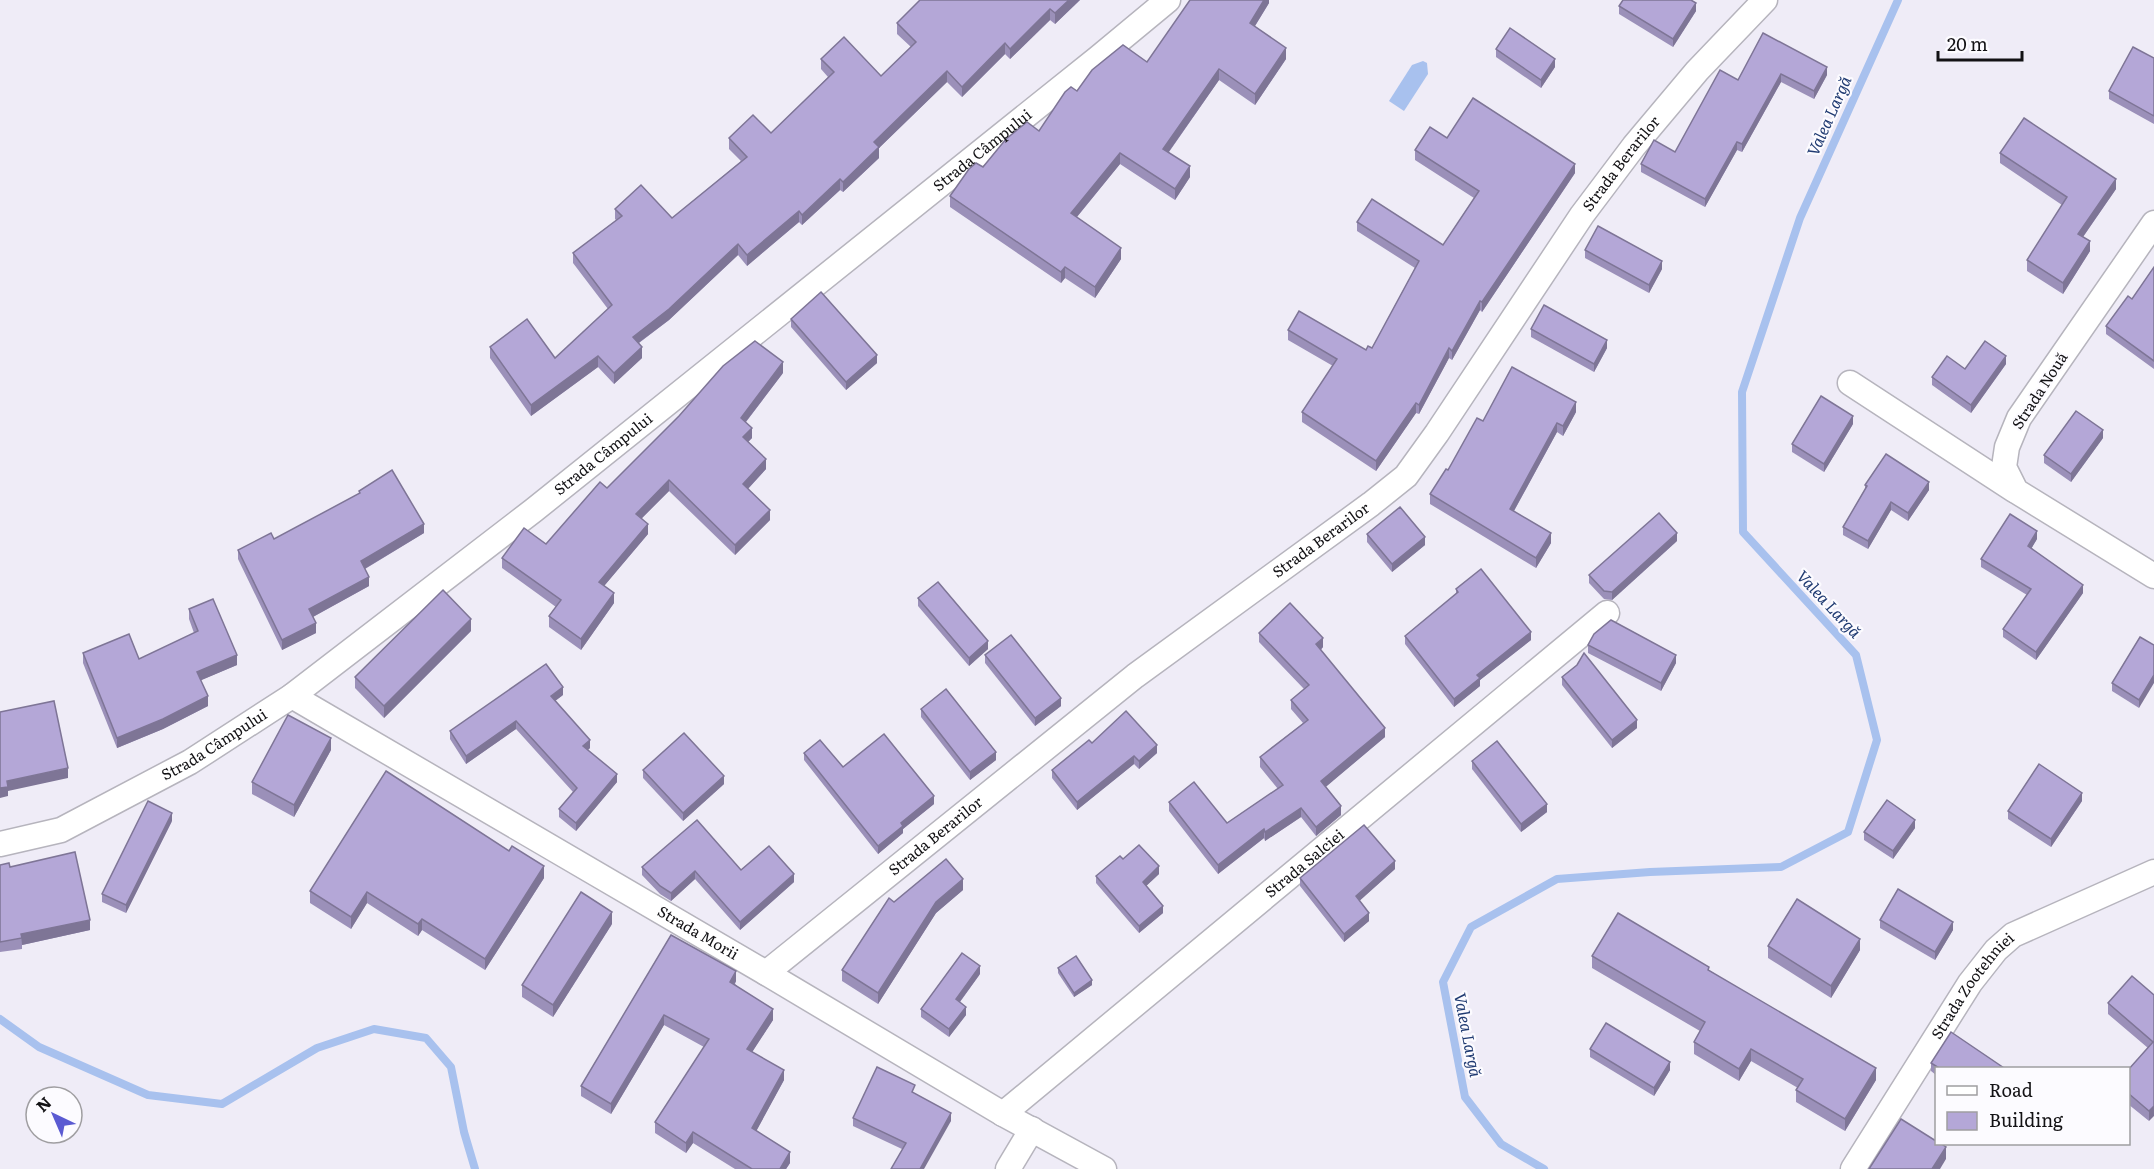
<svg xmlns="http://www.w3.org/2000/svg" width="2154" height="1169" font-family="Literata,serif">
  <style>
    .water { fill: #a8c1ee }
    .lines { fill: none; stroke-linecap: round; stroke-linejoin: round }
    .stream { stroke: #a8c1ee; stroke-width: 8 }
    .minor-casing { stroke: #b6b4bd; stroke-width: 27 }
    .minor { stroke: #fff; stroke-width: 24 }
    .wall { fill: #9b90b9 }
    .shaded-wall { fill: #7e7596 }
    .building { fill: #b4a7d7; stroke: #7e7596; stroke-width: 1.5 }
    .labels { text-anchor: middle; stroke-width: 4.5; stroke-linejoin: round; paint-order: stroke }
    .street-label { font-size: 15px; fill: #131215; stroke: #fcfbff }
    .water-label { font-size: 16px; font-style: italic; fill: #203b72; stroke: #fcfbff }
  </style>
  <rect width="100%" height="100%" fill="#efecf7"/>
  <!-- water -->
  <path class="water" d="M1423 61 1427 63 1428 74 1404 111 1389 101 1412 65Z"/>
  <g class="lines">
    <!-- stream -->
    <g class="stream">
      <path d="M0 1019 39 1047 148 1095 222 1104 317 1048 374 1029 426 1038 451 1067 464 1132 475 1169"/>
      <path d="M1544 1169 1501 1144 1465 1097 1443 982 1471 927 1557 879 1650 872 1781 867 1848 832 1877 740 1856 655 1743 532 1742 392 1800 218 1898 0"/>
    </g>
    <!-- minor casing -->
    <g class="minor-casing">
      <g id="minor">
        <path d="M2154 223 2019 418 2007 447 2004 467 2016 491 2154 576"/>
        <path d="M1850 383 2014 490"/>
        <path id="s1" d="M292 696 766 973 1003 1114 1104 1169"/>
        <path id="s2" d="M0 844 61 830 190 762 292 696 534 510 1098 58 1168 0"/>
        <path id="s3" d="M766 973 1135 676 1371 504 1406 476 1437 433 1582 215 1634 146 1697 71 1765 0"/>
        <path id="s4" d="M1003 1114 1607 613"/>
        <path d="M1008 1169 1032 1129"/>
        <path id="s5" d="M1853 1169 1970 983 1996 950 2013 935 2154 872"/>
      </g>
    </g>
    <!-- minor -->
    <use href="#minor" class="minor"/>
  </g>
  <!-- wall -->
  <g class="wall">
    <path d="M1080 0 1055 24 1050 20 1010 59 1005 54 962 97 947 82 879 148V158L843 192 840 190 802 225 799 222 747 266 738 255 669 320 639 343 642 358 614 384 598 367 531 416 490 358V347L555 358 608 309 573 263V253L616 220 615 219V209L672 218 741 161 729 149V138L771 133 828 77 821 69V59L881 76 911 47 897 34V23Z"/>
    <path d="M1269 0V3L1255 26 1286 59 1255 105 1219 80 1169 152 1190 177 1175 200 1120 164 1077 217 1121 259 1095 298 1065 278 1061 283 950 207V196L983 167 1039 131 1077 91 1147 62Z"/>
    <path d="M1619 6 1696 11 1673 47 1619 14Z"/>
    <path d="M1763 33 1827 75 1814 99 1781 82 1742 152 1737 150 1705 207 1641 172V164L1675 152 1738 80Z"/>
    <path d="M1496 49 1555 67 1541 88 1496 57Z"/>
    <path d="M2154 58V124L2109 99V91Z"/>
    <path d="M1447 138 1575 173 1482 312 1480 310 1452 360 1449 358 1419 414 1416 413 1376 471 1302 422V412L1333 366 1288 340V330L1366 350 1372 348 1415 268 1357 231V222L1443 245 1474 198 1415 160V150Z"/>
    <path d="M2000 153 2116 189 2083 237 2090 251 2063 294 2027 271V260L2062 205 2000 163Z"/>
    <path d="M1585 250 1662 269 1649 293 1585 258Z"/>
    <path d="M2154 267V369L2106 334V326L2132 299Z"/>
    <path d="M791 319 877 363 846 390 791 327Z"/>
    <path d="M1531 329 1607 348 1594 372 1531 337Z"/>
    <path d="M2006 364 1971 413 1932 385V377L1965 369Z"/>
    <path d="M783 373 746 422 752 438 748 442 766 469 748 489 770 520 735 555 669 491 642 518 648 534 604 586 614 603 581 650 549 627V616L556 607 502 568V558L546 544 607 488Z"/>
    <path d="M1576 412 1563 436 1557 432 1514 511 1551 543 1536 568 1430 504V494L1483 421Z"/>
    <path d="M1853 424 1824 472 1792 452V444Z"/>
    <path d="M2103 438 2071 482 2044 463V455Z"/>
    <path d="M1865 485 1929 490 1908 521 1891 510 1868 549 1843 535V527L1865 489Z"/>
    <path d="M359 491 424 533 365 569 369 586 313 617 316 633 282 650 238 559V550L274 539 359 494Z"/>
    <path d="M1367 534 1425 545 1392 572 1367 542Z"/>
    <path d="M2037 539 2031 549 2083 593 2036 660 2003 637V629L2027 595 1981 567V559Z"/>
    <path d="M1677 541 1612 600 1604 599 1589 583V575Z"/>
    <path d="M1456 589 1531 640 1480 680V686L1454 707 1405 644V636L1456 594Z"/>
    <path d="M918 598 988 649 969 666 918 606Z"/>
    <path d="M189 609 237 665 201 680 208 706 163 729 117 748 83 663V653L139 659 194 633 189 619Z"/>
    <path d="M471 631 384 718 355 688V677Z"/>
    <path d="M1259 633 1323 647 1321 650 1385 737 1325 787 1341 815 1316 836 1301 817 1265 841 1264 838 1218 874 1169 811V802L1227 823 1278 789 1260 767V757L1303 723 1291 709V700L1304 689 1259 642Z"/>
    <path d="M2140 637 2139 708 2112 691V683Z"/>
    <path d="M1588 645 1676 663 1661 691 1588 653Z"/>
    <path d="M985 655 1061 706 1035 726 985 663Z"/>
    <path d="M1577 665 1637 728 1612 748 1562 685V677Z"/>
    <path d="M563 695 555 701 590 748 588 750 617 782 576 831 559 817V809L573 792 516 729 466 764 450 739V731Z"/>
    <path d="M921 709 996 760 970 780 921 717Z"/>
    <path d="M1092 743 1157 753 1139 769 1134 764 1077 810 1052 778V770Z"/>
    <path d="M331 750 294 817 252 794V782Z"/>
    <path d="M804 753 843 767 934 804 903 829V833L878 854 804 760Z"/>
    <path d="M1472 761 1547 812 1521 832 1472 769Z"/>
    <path d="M643 770 724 784 683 821 643 778Z"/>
    <path d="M2082 801 2051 847 2008 819V811Z"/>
    <path d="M172 821 126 913 102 902V894Z"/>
    <path d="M1915 828 1893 859 1864 840V832Z"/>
    <path d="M1123 859 1159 874 1146 886 1163 913 1139 933 1096 883V876Z"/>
    <path d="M0 865 10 867 90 930 22 945V949L0 952Z"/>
    <path d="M642 867 741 870 794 882 740 930 695 879 671 901 660 894 642 875Z"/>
    <path d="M1395 869 1359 901 1369 921 1344 942 1300 886V878Z"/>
    <path d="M544 878 485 970 422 930 418 936 367 903 351 929 310 903V891Z"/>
    <path d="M963 890 936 913 878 1004 842 981V970L894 902Z"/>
    <path d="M1880 920 1953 930 1935 960 1880 928Z"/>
    <path d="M612 924 553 1017 522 997V985Z"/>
    <path d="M671 935 736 981 735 984 773 1020 752 1052 784 1080 756 1131 790 1163 786 1169H735L693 1143 686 1153 655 1133V1122L704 1047 664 1025 611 1114 581 1096V1086Z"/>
    <path d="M1768 946 1860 950 1831 998 1768 958Z"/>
    <path d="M1592 956 1709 970 1876 1080 1845 1131 1796 1102V1090L1798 1088 1751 1061 1739 1081 1694 1054V1042L1700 1031 1592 968Z"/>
    <path d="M1058 968 1092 985 1074 997 1058 973Z"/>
    <path d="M980 974 960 1002 966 1015 949 1037 921 1017V1009Z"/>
    <path d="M2154 995 2149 1121 2128 1104V1070L2148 1048 2108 1014V1003Z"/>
    <path d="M1590 1049 1670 1070 1654 1096 1590 1057Z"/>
    <path d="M1931 1063 2004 1068H1936V1075L1931 1071Z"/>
    <path d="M915 1093 951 1121 902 1149 853 1126V1118Z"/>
  </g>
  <!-- shaded-wall -->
  <g class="shaded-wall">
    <path d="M1069 0H1080L1055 24V13Z"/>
    <path d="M1264 0H1269V3L1250 34V23Z"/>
    <path d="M1696 3V11L1673 47V39Z"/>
    <path d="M1050 9V20L1010 59V49Z"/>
    <path d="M1005 43V54L962 97V87Z"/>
    <path d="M1286 48V59L1255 105V94Z"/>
    <path d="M1555 59V67L1541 88V80Z"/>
    <path d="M1827 67V75L1814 99V91Z"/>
    <path d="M1219 69V80L1163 160V149Z"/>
    <path d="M947 71V82L879 148V158L843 192V182L874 142Z"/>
    <path d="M1781 74V82L1742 152V144Z"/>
    <path d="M1737 142V150L1705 207V199Z"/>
    <path d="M1120 153V164L1071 224V213Z"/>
    <path d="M1575 164V173L1482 312V302Z"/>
    <path d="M1190 166V177L1175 200V189Z"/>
    <path d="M840 179V190L802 225V215Z"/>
    <path d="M2116 179V189L2078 244V234Z"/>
    <path d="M799 211V222L747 266V255Z"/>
    <path d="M2090 241V251L2063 294V283Z"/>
    <path d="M738 244V255L669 320 633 347V337Z"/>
    <path d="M1121 248V259L1095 298V287Z"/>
    <path d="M1662 261V269L1649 293V285Z"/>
    <path d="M1065 267V278L1061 283V272Z"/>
    <path d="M1480 301V310L1452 360V351Z"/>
    <path d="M1607 340V348L1594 372V364Z"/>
    <path d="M642 347V358L614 384V373Z"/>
    <path d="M1449 348V358L1419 414V405Z"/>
    <path d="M877 355V363L846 390V382Z"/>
    <path d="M598 356V367L531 416V405Z"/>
    <path d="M2006 356V364L1971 413V405Z"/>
    <path d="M783 362V373L741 428V418Z"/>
    <path d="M1576 402V412L1563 436V426Z"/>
    <path d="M1416 403V413L1376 471V461Z"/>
    <path d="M1853 416V424L1824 472V464Z"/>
    <path d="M1557 423V432L1510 518V509Z"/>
    <path d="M752 428V438L743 447V437Z"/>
    <path d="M2103 430V438L2071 482V474Z"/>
    <path d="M766 459V469L743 494V484Z"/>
    <path d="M669 480V491L636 524V514Z"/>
    <path d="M1929 482V490L1908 521V513Z"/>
    <path d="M1891 502V510L1868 549V541Z"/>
    <path d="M770 510V520L735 555V545Z"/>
    <path d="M424 524V533L361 571V561Z"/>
    <path d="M648 524V534L599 592V582Z"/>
    <path d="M2037 531V539L2028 554V546Z"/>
    <path d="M1551 533V543L1536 568V558Z"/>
    <path d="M1677 533V541L1612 600V592Z"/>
    <path d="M1425 537V545L1392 572V564Z"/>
    <path d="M369 577V586L309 619V609Z"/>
    <path d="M2083 585V593L2036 660V652Z"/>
    <path d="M614 593V603L581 650V639Z"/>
    <path d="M471 619V631L384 718V706Z"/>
    <path d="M316 623V633L282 650V640Z"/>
    <path d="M1531 632V640L1480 680V686L1454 707V699L1477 675Z"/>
    <path d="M1323 638V647L1316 654V644Z"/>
    <path d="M988 641V649L969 666V658Z"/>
    <path d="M237 655V665L197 682V672Z"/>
    <path d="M1676 655V663L1661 691V683Z"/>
    <path d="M2154 675V683L2139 708V700Z"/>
    <path d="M563 687V695L551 704V696Z"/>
    <path d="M208 696V706L163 729 117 748V738Z"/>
    <path d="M1061 698V706L1035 726V718Z"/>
    <path d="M1637 720V728L1612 748V740Z"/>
    <path d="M516 721V729L466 764V756Z"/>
    <path d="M1385 728V737L1321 791V781Z"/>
    <path d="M331 738V750L294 817V805Z"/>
    <path d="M590 740V748L583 754V746Z"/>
    <path d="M1157 745V753L1139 769V761Z"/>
    <path d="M996 752V760L970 780V772Z"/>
    <path d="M1134 756V764L1077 810V802Z"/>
    <path d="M68 768V778L8 791V796L0 798V788L7 781Z"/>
    <path d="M617 774V782L576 831V823Z"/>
    <path d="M724 776V784L683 821V813Z"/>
    <path d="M2082 793V801L2051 847V839Z"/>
    <path d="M934 796V804L903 829V833L878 854V846L901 823Z"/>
    <path d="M1547 804V812L1521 832V824Z"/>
    <path d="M1341 806V815L1316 836V827Z"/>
    <path d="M1301 808V817L1265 841V832Z"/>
    <path d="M172 813V821L126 913V905Z"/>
    <path d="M1915 820V828L1893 859V851Z"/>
    <path d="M1264 829V838L1218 874V865Z"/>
    <path d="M1395 861V869L1356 904V896Z"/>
    <path d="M544 866V878L485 970V959Z"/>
    <path d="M1159 866V874L1143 889V882Z"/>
    <path d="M695 871V879L671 901V893Z"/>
    <path d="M794 874V882L740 930V922Z"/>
    <path d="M963 879V890L936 913 878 1004V993L936 902Z"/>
    <path d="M367 892V903L351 929V917Z"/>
    <path d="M1163 906V913L1139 933V926Z"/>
    <path d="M612 912V924L553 1017V1005Z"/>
    <path d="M1369 913V921L1344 942V934Z"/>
    <path d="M422 919V930L418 936V924Z"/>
    <path d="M90 920V930L22 945 21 934Z"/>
    <path d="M1953 922V930L1935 960V952Z"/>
    <path d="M1860 939V950L1831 998V986Z"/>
    <path d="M980 966V974L956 1007V999Z"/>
    <path d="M736 971V981L730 992V982Z"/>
    <path d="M1092 980V985L1074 997V993Z"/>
    <path d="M966 1007V1015L949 1037V1029Z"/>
    <path d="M773 1009V1020L747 1060V1049Z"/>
    <path d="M664 1015V1025L611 1114V1104Z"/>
    <path d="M1751 1049V1061L1739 1081V1069Z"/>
    <path d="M1670 1062V1070L1654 1096V1088Z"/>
    <path d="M1876 1068V1080L1845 1131V1119Z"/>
    <path d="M784 1070V1080L752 1139V1128Z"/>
    <path d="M2154 1106V1116L2149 1121V1111Z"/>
    <path d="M951 1113V1121L924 1169H920Z"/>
    <path d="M693 1132V1143L686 1153V1143Z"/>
    <path d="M1946 1147V1159L1940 1169H1932Z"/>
    <path d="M790 1152V1163L786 1169H780Z"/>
  </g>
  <!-- building -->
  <g class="building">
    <path d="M920 0H1069L1055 13 1050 9 1010 49 1005 43 962 87 947 71 874 142 879 147 843 182 840 179 802 215 799 211 747 255 738 244 669 309 633 337 642 347 614 373 598 356 531 405 490 347 527 319 555 358 612 305 573 253 622 216 615 209 641 185 672 218 747 157 729 138 753 115 771 133 834 72 821 59 844 37 881 76 916 42 897 23Z"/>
    <path d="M1190 0H1264L1250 23 1286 48 1255 94 1219 69 1163 149 1190 166 1175 189 1120 153 1071 213 1121 248 1095 287 1065 267 1061 272 950 196 969 169 976 163 983 167 1006 139 1027 122 1039 131 1065 92 1071 87 1077 91 1092 70 1123 45 1147 62Z"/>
    <path d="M1623 0H1691L1696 3 1673 39 1619 6Z"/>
    <path d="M1510 28 1555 59 1541 80 1496 49Z"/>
    <path d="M1763 33 1827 67 1814 91 1781 74 1742 144 1737 142 1705 199 1641 164 1654 140 1675 152 1720 70 1738 80Z"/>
    <path d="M2133 47 2154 58V116L2109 91Z"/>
    <path d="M1473 98 1575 164 1482 302 1480 301 1452 351 1449 348 1419 405 1416 403 1376 461 1302 412 1337 359 1288 330 1299 311 1366 350 1368 346 1372 348 1419 261 1357 222 1372 199 1443 245 1479 191 1415 150 1430 127 1447 138Z"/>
    <path d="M2024 118 2116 179 2078 234 2090 241 2063 283 2027 260 2067 197 2000 153Z"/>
    <path d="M1598 226 1662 261 1649 285 1585 250Z"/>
    <path d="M2154 267V361L2106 326 2128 296 2132 299Z"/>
    <path d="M821 292 877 355 846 382 791 319Z"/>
    <path d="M1544 305 1607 340 1594 364 1531 329Z"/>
    <path d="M755 341 783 362 741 418 752 428 743 437 766 459 743 484 770 510 735 545 669 480 636 514 648 524 599 582 614 593 581 639 549 616 561 600 502 558 524 528 546 544 600 482 607 488 679 416 723 366Z"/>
    <path d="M1985 341 2006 356 1971 405 1932 377 1947 356 1965 369Z"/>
    <path d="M1512 367 1576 402 1563 426 1557 423 1510 509 1551 533 1536 558 1430 494 1446 469 1448 470 1477 418 1483 421Z"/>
    <path d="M1821 396 1853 416 1824 464 1792 444Z"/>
    <path d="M2076 411 2103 430 2071 474 2044 455Z"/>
    <path d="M1886 454 1929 482 1908 513 1891 502 1868 541 1843 527 1867 486 1865 485Z"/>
    <path d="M392 470 424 524 361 561 369 577 309 609 316 623 282 640 238 550 271 533 274 539 360 493 359 491Z"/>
    <path d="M1400 507 1425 537 1392 564 1367 534Z"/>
    <path d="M1659 513 1677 533 1612 592 1604 591 1589 575Z"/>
    <path d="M2010 514 2037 531 2028 546 2083 585 2036 652 2003 629 2031 589 1981 559Z"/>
    <path d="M1481 569 1531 632 1477 675 1480 678 1454 699 1405 636 1458 592 1456 589Z"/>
    <path d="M938 582 988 641 969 658 918 598Z"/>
    <path d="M443 590 471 619 384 706 355 677Z"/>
    <path d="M213 599 237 655 197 672 208 696 163 719 117 738 83 653 129 634 139 659 198 631 189 609Z"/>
    <path d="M1290 603 1323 638 1316 644 1385 728 1321 781 1341 806 1316 827 1301 808 1265 832 1264 829 1218 865 1169 802 1194 782 1227 823 1283 785 1260 757 1308 720 1291 700 1309 685 1259 633Z"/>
    <path d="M1611 620 1676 655 1661 683 1588 645 1594 634Z"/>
    <path d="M1011 635 1061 698 1035 718 985 655Z"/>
    <path d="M2140 637 2154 645V675L2139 700 2112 683Z"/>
    <path d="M1584 653 1637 720 1612 740 1562 677 1577 665Z"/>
    <path d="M546 664 563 687 551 696 590 740 583 746 617 774 576 823 559 809 577 788 516 721 466 756 450 731Z"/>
    <path d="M946 689 996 752 970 772 921 709Z"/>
    <path d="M54 701 68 768 7 781 8 787 0 788V712Z"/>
    <path d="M1126 711 1157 745 1139 761 1134 756 1077 802 1052 770 1089 740 1092 743Z"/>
    <path d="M288 715 331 738 294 805 252 782Z"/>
    <path d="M684 733 724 776 683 813 643 770Z"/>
    <path d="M884 734 934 796 901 823 903 826 878 846 804 753 820 740 843 767Z"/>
    <path d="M1497 741 1547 804 1521 824 1472 761Z"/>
    <path d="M2039 764 2082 793 2051 839 2008 811Z"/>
    <path d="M386 771 509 851 512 846 544 866 485 959 422 919 418 924 367 892 351 917 310 891Z"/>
    <path d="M1887 800 1915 820 1893 851 1864 832Z"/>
    <path d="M148 801 172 813 126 905 102 894Z"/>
    <path d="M697 820 741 870 769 846 794 874 740 922 695 871 671 893 660 886 642 867Z"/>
    <path d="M1364 825 1395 861 1356 896 1369 913 1344 934 1300 878Z"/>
    <path d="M1139 845 1159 866 1143 882 1163 906 1139 926 1096 876 1120 856 1123 859Z"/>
    <path d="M75 852 90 920 21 934 22 938 0 942V865L9 863 10 867Z"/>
    <path d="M946 859 963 879 936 902 878 993 842 970 889 898 894 902Z"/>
    <path d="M1898 889 1953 922 1935 952 1880 920Z"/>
    <path d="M581 892 612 912 553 1005 522 985Z"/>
    <path d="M1797 899 1860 939 1831 986 1768 946Z"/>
    <path d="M1618 913 1709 967 1708 970 1876 1068 1845 1119 1796 1090 1803 1079 1751 1049 1739 1069 1694 1042 1705 1022 1592 956Z"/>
    <path d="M671 935 736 971 730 982 773 1009 747 1049 784 1070 752 1128 790 1152 780 1169H752L693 1132 686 1143 655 1122 709 1039 664 1015 611 1104 581 1086Z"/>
    <path d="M962 953 980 966 956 999 966 1007 949 1029 921 1009Z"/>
    <path d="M1076 956 1092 980 1074 993 1058 968Z"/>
    <path d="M2132 976 2154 995V1106L2149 1111 2128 1093V1070L2153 1042 2108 1003Z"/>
    <path d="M1606 1023 1670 1062 1654 1088 1590 1049Z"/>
    <path d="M1951 1032 2004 1068H1939L1931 1063Z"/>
    <path d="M877 1067 915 1085 912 1092 951 1113 920 1169H891L906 1143 853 1118Z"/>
    <path d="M1901 1119 1936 1141V1143H1940L1946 1147 1932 1169H1869Z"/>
  </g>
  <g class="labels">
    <!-- street labels -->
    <g class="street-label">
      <text dy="5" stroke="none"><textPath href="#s2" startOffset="1210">Strada Câmpului</textPath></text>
      <text dy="5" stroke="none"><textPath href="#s3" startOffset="1190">Strada Berarilor</textPath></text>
      <text transform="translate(2040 391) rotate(-57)" y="5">Strada Nouă</text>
      <text dy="5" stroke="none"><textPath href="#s2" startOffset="724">Strada Câmpului</textPath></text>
      <text dy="5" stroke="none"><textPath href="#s3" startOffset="704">Strada Berarilor</textPath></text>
      <text dy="5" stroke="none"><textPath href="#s2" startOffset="238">Strada Câmpului</textPath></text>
      <text dy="5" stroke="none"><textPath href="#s3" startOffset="218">Strada Berarilor</textPath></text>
      <text dy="5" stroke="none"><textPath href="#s4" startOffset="392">Strada Salciei</textPath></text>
      <text dy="5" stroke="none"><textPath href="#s1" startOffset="470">Strada Morii</textPath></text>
      <text dy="5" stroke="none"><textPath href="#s5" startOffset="219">Strada Zootehniei</textPath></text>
    </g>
    <!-- water labels -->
    <g class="water-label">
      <text transform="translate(1829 116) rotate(-66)" y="6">Valea Largă</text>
      <text transform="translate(1829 604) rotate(47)" y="6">Valea Largă</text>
      <text transform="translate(1468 1035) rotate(79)" y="6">Valea Largă</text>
    </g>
  </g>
  <!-- legend -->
  <rect x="1935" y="1067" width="195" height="78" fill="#fcfbff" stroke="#9f9ea1" stroke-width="1.5"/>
  <rect x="1947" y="1086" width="30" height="9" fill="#ffffff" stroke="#9f9ea1" stroke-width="1.5"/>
  <text x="1989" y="1097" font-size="18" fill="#131215">Road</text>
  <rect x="1947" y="1112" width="30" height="18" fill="#b4a7d7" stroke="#9f9ea1" stroke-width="1.5"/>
  <text x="1989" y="1127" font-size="18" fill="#131215">Building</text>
  <!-- north arrow -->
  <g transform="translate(54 1115) rotate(316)"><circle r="28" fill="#fcfbff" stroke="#9f9ea1" stroke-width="1.5"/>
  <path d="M0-4.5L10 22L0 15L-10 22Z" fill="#5a5ad2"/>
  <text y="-9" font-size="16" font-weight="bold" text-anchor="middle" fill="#131215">N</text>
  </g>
  <!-- scale -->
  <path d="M1938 51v9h84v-9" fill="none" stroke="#131215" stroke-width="3"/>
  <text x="1947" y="51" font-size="18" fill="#131215" stroke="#fcfbff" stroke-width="4.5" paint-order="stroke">20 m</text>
</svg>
